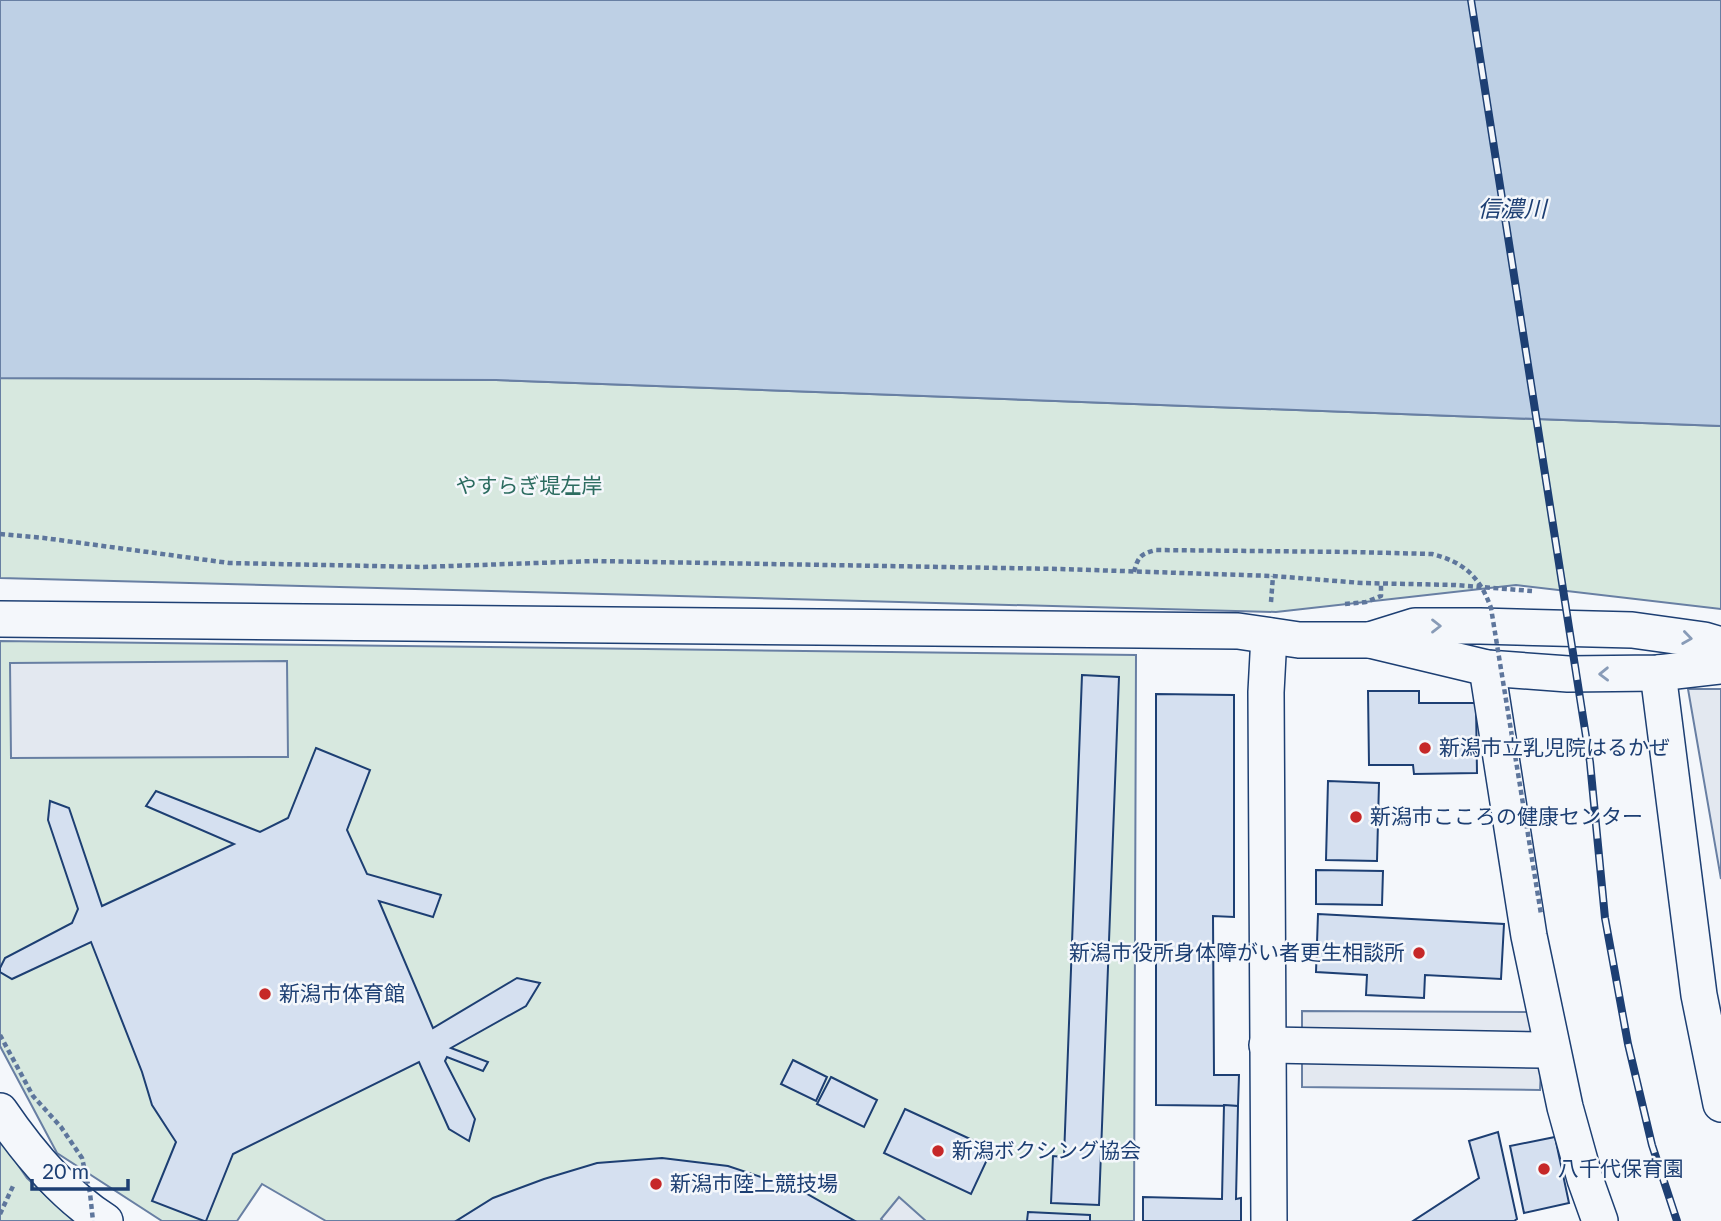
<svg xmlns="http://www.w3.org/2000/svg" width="1721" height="1221" font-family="Lato,'Noto Sans JP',sans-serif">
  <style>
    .green { fill: #d7e8df; stroke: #687fa3; stroke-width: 2 }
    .parking { fill: #e3e8f0; stroke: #687fa3; stroke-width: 2 }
    .water { fill: #bed0e5; stroke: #687fa3; stroke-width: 2 }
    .building { fill: #d5e0f0; stroke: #1d3f73; stroke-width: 2 }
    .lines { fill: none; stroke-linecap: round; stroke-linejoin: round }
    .minor-casing { stroke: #1d3f73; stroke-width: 38 }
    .path { stroke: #5e769c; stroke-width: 4.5; stroke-dasharray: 5 3.5; stroke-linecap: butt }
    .minor { stroke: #f4f7fb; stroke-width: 35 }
    .rail-casing { stroke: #1d3f73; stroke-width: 8 }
    .rail { stroke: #f4f7fb; stroke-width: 5; stroke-dasharray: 16; stroke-linecap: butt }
    .path-bridge { stroke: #5e769c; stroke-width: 4.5; stroke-dasharray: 5 3.5; stroke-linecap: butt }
    .oneway { stroke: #889bb7 }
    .poi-dot { fill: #c62828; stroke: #f4f7fb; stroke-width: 2.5 }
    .labels { text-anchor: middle; stroke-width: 5; stroke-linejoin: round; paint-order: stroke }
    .park-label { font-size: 21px; fill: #2c6c60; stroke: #f4f7fb }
    .poi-label { font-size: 21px; fill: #1d3f73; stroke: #f4f7fb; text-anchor: start }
    .water-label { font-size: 23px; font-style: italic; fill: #1d3f73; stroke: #f4f7fb }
  </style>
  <rect width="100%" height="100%" fill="#f4f7fb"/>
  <!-- green -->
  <g class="green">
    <path d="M0 378 496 380 1721 426V609L1516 585 1276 612 0 578Z"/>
    <path d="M0 641 1136 655 1134 1221H326L262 1184 237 1221H162L57 1153 0 1046Z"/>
    <path d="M0 1139 27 1178 74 1221H0Z"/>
  </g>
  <!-- parking -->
  <g class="parking">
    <path d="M287 661 288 757 11 758 10 663Z"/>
    <path d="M1688 689H1721V879Z"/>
    <path d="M1302 1011 1532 1012 1541 1068 1540 1090 1302 1087Z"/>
    <path d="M899 1197 926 1221H883L881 1219Z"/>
  </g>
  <!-- water -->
  <path class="water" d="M0 0H1721V426L496 380 0 378Z"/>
  <!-- building -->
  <g class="building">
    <path d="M1082 675 1119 677 1099 1205 1051 1203 1053 1156 1064 1157Z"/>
    <path d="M1368 691H1419V703H1476L1477 773 1414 774 1413 765H1369Z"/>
    <path d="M1156 694 1234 695V917L1213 916 1214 1075H1239L1238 1106 1156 1105Z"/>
    <path d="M316 748 370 770 347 830 367 874 441 895 433 917 379 901 433 1028 517 978 540 983 526 1006 451 1048 488 1062 483 1071 447 1057 445 1061 475 1119 469 1141 449 1129 419 1062 233 1154 206 1221H204L152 1201 176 1142 152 1105 142 1072 91 942 12 979 0 972V968L5 958 72 923 78 909 48 820 50 801 69 808 102 906 234 844 146 806 156 791 260 832 288 818Z"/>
    <path d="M1328 781 1379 783 1377 861 1326 860Z"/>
    <path d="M1316 870 1383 871 1382 905 1316 904Z"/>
    <path d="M1318 914 1504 924 1501 979 1425 975 1424 998 1366 995 1367 975 1316 972Z"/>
    <path d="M793 1060 827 1077 816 1101 781 1084Z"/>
    <path d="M831 1077 877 1100 864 1127 817 1104Z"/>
    <path d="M1224 1105 1238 1106 1236 1199 1241 1198V1221H1143V1197L1222 1199Z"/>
    <path d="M905 1109 992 1149 971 1194 884 1153Z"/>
    <path d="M1498 1132 1517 1219 1514 1221H1413L1479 1178 1469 1141Z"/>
    <path d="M1555 1137 1569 1203 1524 1213 1510 1146Z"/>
    <path d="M662 1158 728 1166 800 1190 855 1221H456L493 1198 544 1179 597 1163Z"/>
    <path d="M1028 1212 1090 1215V1221H1027Z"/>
  </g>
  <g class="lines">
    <!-- minor casing -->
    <g class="minor-casing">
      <g id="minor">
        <path d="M0 619 1238 631 1299 640H1370L1487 668 1568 674 1658 673 1721 666"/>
        <path d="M1269 636 1266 692 1269 1221"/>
        <path d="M1370 640 1415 626H1480L1632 630 1704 640 1721 645"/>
        <path d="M1487 668 1529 936 1565 1107 1585 1179 1600 1221"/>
        <path d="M1658 673 1699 995 1721 1104"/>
        <path d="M1267 1045 1542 1050"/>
        <path d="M0 1111C28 1152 62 1194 105 1221"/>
      </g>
    </g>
    <!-- path -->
    <g class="path">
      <path d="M0 534 44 538 229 563 422 567 594 561 1061 569 1273 576 1362 583 1455 585 1532 591"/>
      <path d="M1134 572C1138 557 1140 554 1156 550L1352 552"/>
      <path d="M1271 602 1273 576"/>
      <path d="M1345 604 1366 602 1381 596V583"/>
      <path d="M0 1214 14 1184"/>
    </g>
    <!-- minor -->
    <use href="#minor" class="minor"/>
    <!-- rail casing -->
    <g class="rail-casing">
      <path id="rail" d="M1471 0 1590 762 1605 918 1628 1044 1652 1145 1677 1221"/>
    </g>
    <!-- rail -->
    <use href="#rail" class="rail"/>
    <!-- path-bridge -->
    <g class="path-bridge">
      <path d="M1352 552 1432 554C1464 562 1480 577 1491 608L1541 914"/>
      <path d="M0 1035 33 1096 61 1127 82 1158 90 1193 93 1221"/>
    </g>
  </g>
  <!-- one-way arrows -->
  <defs><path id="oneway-chevron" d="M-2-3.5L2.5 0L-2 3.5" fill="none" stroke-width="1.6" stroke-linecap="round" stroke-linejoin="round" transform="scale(1.75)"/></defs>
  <g class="oneway">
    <use href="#oneway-chevron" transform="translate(1436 626)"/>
    <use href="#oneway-chevron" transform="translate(1687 638) rotate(8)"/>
    <use href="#oneway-chevron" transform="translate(1604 674) rotate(179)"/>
  </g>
  <!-- markers -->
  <g class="poi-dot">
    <circle cx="1425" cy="748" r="7"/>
    <circle cx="1356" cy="817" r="7"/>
    <circle cx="1419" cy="953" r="7"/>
    <circle cx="265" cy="994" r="7"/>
    <circle cx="938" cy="1151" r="7"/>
    <circle cx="1544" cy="1169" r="7"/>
    <circle cx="656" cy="1184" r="7"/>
  </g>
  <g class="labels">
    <!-- park labels -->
    <g class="park-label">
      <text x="529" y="493">やすらぎ堤左岸</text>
    </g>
    <!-- poi labels -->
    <g class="poi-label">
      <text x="1439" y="755">新潟市立乳児院はるかぜ</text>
      <text x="1370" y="824">新潟市こころの健康センター</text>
      <text x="1405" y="960" text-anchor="end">新潟市役所身体障がい者更生相談所</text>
      <text x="279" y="1001">新潟市体育館</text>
      <text x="952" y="1158">新潟ボクシング協会</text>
      <text x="1558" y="1176">八千代保育園</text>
      <text x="670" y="1191">新潟市陸上競技場</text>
    </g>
    <!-- water labels -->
    <g class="water-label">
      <text x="1512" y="217">信濃川</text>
    </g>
  </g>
  <!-- scale -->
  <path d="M32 1179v10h96v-10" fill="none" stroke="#1d3f73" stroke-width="3.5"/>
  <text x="42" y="1179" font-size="21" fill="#1d3f73" stroke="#f4f7fb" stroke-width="5" paint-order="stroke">20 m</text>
</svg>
